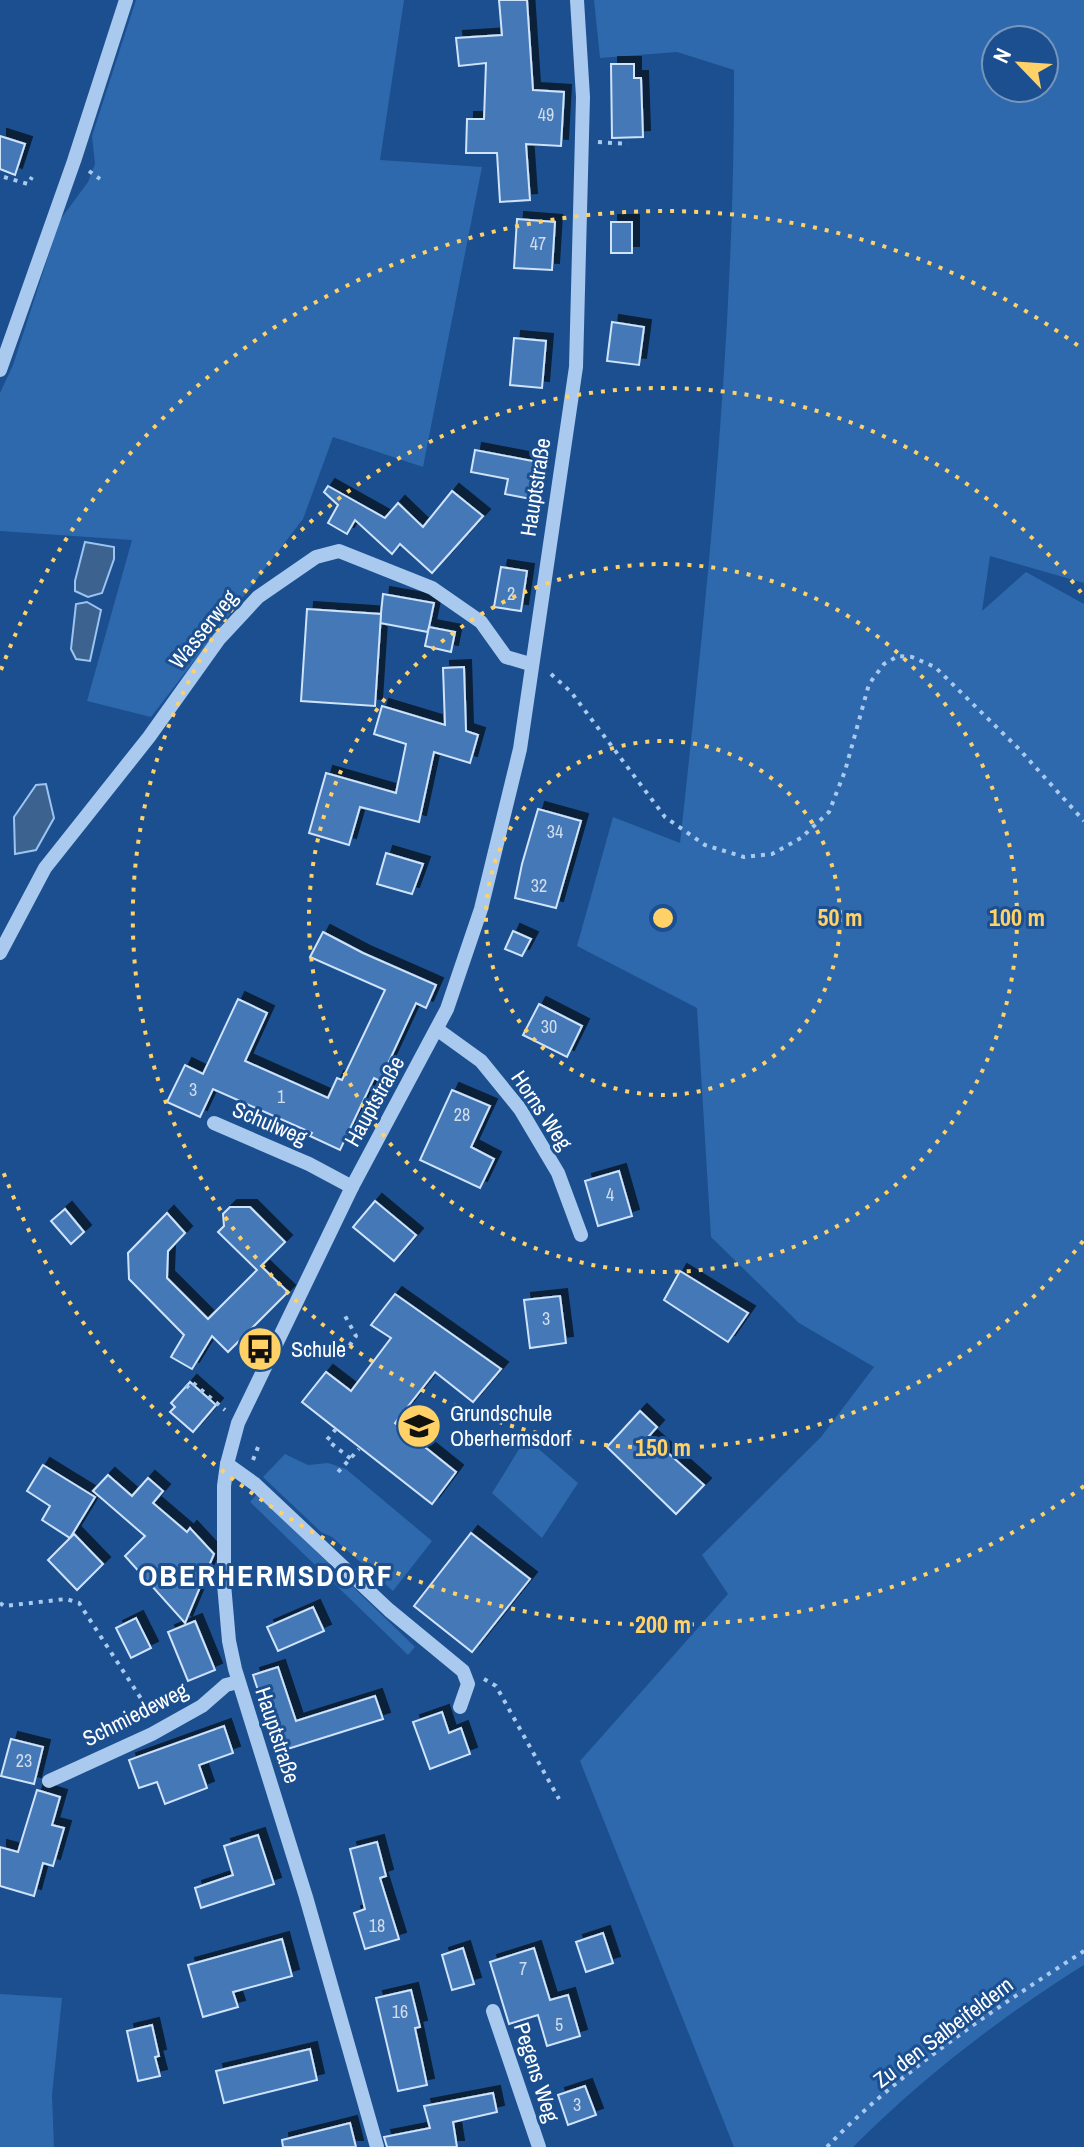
<svg xmlns="http://www.w3.org/2000/svg" width="1084" height="2147" font-family="'Archivo Narrow',sans-serif">
  <style>
    .green { fill: #2e69ad; fill-rule: evenodd }
    .water { fill: #3c6290; stroke: #9cc4f0; stroke-width: 2 }
    .building { fill: #4478b7; stroke: #cfe3fa; stroke-width: 2; filter: url(#shadow) }
    .lines { fill: none; stroke-linecap: round; stroke-linejoin: round }
    .path { stroke: #a9c9ee; stroke-width: 4; stroke-dasharray: 4 6; stroke-linecap: butt }
    .minor { stroke: #a9c9ee; stroke-width: 14 }
    .ring { fill: none; stroke: #ffd166; stroke-width: 4; stroke-dasharray: 4 8 }
    .labels { text-anchor: middle; stroke-width: 6; stroke-linejoin: round; paint-order: stroke }
    .number-label { font-size: 18px; fill: #d0dded }
    .street-label { font-size: 22px; fill: #fff; stroke: #1b4f8f }
    .poi-label { font-size: 22px; fill: #fff; stroke: #1b4f8f; text-anchor: start }
    .district-label { font-size: 30px; font-weight: bold; letter-spacing: 2px; fill: #fff; stroke: #1b4f8f }
    .centre { fill: #ffd166; stroke: #1b4f8f; stroke-width: 4 }
    .ring-label { font-size: 24px; text-anchor: middle; font-weight: bold; fill: #ffd166; stroke: #1b4f8f; stroke-width: 6; stroke-linejoin: round; paint-order: stroke }
  </style>
  <defs>
    <filter id="shadow"><feDropShadow dx="7" dy="-7" stdDeviation="0" flood-color="#0009"/></filter>
  </defs>
  <rect width="100%" height="100%" fill="#1b4f8f"/>
  <!-- green -->
  <g class="green">
    <path d="M136 0H404L380 160 482 167 423 467 333 437 303 519 151 717 87 701 132 540 0 531V393L13 365 60 220 88 182 95 164 92 136Z"/>
    <path d="M594 0H1084V583L990 556 982 611 1026 572 1084 604V1965C1002 2016 922 2078 853 2147H734L580 1761 728 1594 702 1555 821 1437 874 1367 799 1323 711 1237 697 1008 577 946 613 817 680 843C708 586 735 328 734 70L677 52 600 58ZM1044 40V88H996V40Z"/>
    <path d="M526 1438 578 1483 542 1538 492 1493Z"/>
    <path d="M285 1454 308 1465 328 1463 346 1469 432 1541 393 1591 332 1537 321 1532 263 1477Z"/>
    <path d="M257 1494 415 1647 408 1655 250 1502Z"/>
    <path d="M0 1994 62 1998 52 2095 54 2147H0Z"/>
  </g>
  <!-- water -->
  <g class="water">
    <path d="M85 542 114 547V559L102 593 88 597 75 591V581Z"/>
    <path d="M87 602 101 610 90 661 76 659 71 649 76 604Z"/>
    <path d="M46 784 54 818 36 850 15 854 14 817 36 785Z"/>
  </g>
  <!-- building -->
  <g class="building">
    <path d="M499 0H527L533 90 564 92 561 146 526 144 530 200 500 202 497 153H466L467 119H484L486 63 459 66 456 38 502 35Z"/>
    <path d="M611 64H634V78H641L643 137 612 138Z"/>
    <path d="M0 136 25 144 15 175 0 169Z"/>
    <path d="M517 219 555 222 552 270 514 268Z"/>
    <rect x="611" y="222" width="21" height="31"/>
    <path d="M612 322 644 327 639 365 607 361Z"/>
    <path d="M514 338 546 341 542 388 510 385Z"/>
    <path d="M475 450 543 463 536 500 505 494 508 479 471 472Z"/>
    <path d="M328 486 385 518 398 503 423 527 452 491 483 516 432 573 400 544 392 554 355 520 347 534 328 523 338 505 324 492Z"/>
    <path d="M501 567 527 571 521 611 494 607Z"/>
    <path d="M383 594 434 603 428 632 380 623Z"/>
    <path d="M307 609 381 614 375 706 301 701Z"/>
    <path d="M429 627 455 632 451 652 425 646Z"/>
    <path d="M464 667 466 731 478 735 470 763 434 752 419 822 360 807 349 845 309 833 326 773 396 793 406 744 374 734 382 706 445 725 443 668Z"/>
    <path d="M538 809 581 821 556 908 515 898 522 864Z"/>
    <path d="M386 853 423 864 412 894 377 884Z"/>
    <path d="M513 931 531 939 522 956 505 949Z"/>
    <path d="M323 932 363 953 436 985 426 1008 416 1003 380 1081 374 1078 340 1150 310 1136 312 1133 213 1089 200 1117 167 1102 185 1065 203 1074 238 999 267 1013 245 1061 328 1098 337 1078 342 1080 385 990 310 957Z"/>
    <path d="M539 1004 582 1026 567 1057 523 1035Z"/>
    <path d="M452 1090 490 1106 471 1147 494 1159 480 1188 420 1160Z"/>
    <path d="M619 1171 632 1216 598 1226 585 1181Z"/>
    <path d="M375 1201 416 1235 394 1261 353 1227Z"/>
    <path d="M230 1207H250L285 1242 261 1266 288 1292 228 1352 212 1336 192 1369 171 1357 184 1335 129 1279 128 1253 167 1213 185 1233 168 1251 167 1278 208 1319 257 1270 218 1232 224 1226 223 1214Z"/>
    <path d="M65 1209 84 1232 71 1244 51 1221Z"/>
    <path d="M680 1271 748 1313 728 1342 664 1300Z"/>
    <path d="M395 1294 501 1369 473 1402 435 1372 395 1423 456 1472 432 1504 302 1402 326 1372 351 1391 391 1338 371 1325Z"/>
    <path d="M560 1296 566 1343 530 1348 524 1300Z"/>
    <path d="M190 1382 216 1405 193 1432 170 1412 175 1407 171 1403Z"/>
    <path d="M640 1411 657 1427 649 1436 704 1485 676 1514 607 1447Z"/>
    <path d="M43 1465 95 1497 70 1538 42 1520 50 1506 27 1491Z"/>
    <path d="M108 1475 132 1496 148 1478 163 1491 153 1503 187 1532 190 1528 214 1554 185 1623 125 1556 145 1536 93 1491Z"/>
    <path d="M471 1533 530 1579 472 1652 414 1606Z"/>
    <path d="M74 1534 103 1564 77 1590 48 1560Z"/>
    <path d="M313 1607 324 1631 278 1651 267 1627Z"/>
    <path d="M136 1618 151 1648 131 1658 116 1628Z"/>
    <path d="M195 1621 215 1670 188 1681 168 1632Z"/>
    <path d="M278 1667 296 1721 375 1696 383 1719 278 1752 253 1675Z"/>
    <path d="M442 1712 449 1733 461 1728 470 1754 430 1769 413 1722Z"/>
    <path d="M224 1726 233 1753 199 1765 207 1788 165 1804 157 1782 139 1788 129 1760Z"/>
    <path d="M11 1739 43 1747 34 1784 1 1776Z"/>
    <path d="M37 1790 60 1797 52 1825 64 1828 53 1866 43 1863 34 1896 0 1886V1847L18 1852Z"/>
    <path d="M258 1835 274 1884 201 1908 195 1888 233 1875 224 1846Z"/>
    <path d="M377 1842 386 1876 380 1878 399 1939 365 1949 354 1913 365 1909 350 1849Z"/>
    <path d="M603 1933 613 1963 586 1972 576 1942Z"/>
    <path d="M282 1939 292 1976 233 1992 238 2007 203 2017 188 1965Z"/>
    <path d="M463 1948 474 1984 452 1990 442 1955Z"/>
    <path d="M534 1948 550 2000 568 1995 580 2036 547 2046 538 2015 509 2024 490 1962Z"/>
    <path d="M411 1990 420 2027 415 2028 427 2085 398 2091 376 1998Z"/>
    <path d="M152 2025 159 2056 155 2057 160 2076 138 2081 127 2031Z"/>
    <path d="M310 2049 317 2080 224 2103 216 2071Z"/>
    <path d="M585 2086 596 2115 568 2125 558 2095Z"/>
    <path d="M493 2093 497 2112 453 2122 457 2147H387L384 2137 430 2128 424 2106Z"/>
    <path d="M350 2123 356 2147H283L282 2140Z"/>
  </g>
  <g class="lines">
    <!-- path -->
    <g class="path">
      <path d="M598 142 628 144"/>
      <path d="M89 171 100 179"/>
      <path d="M4 177 28 184 32 177"/>
      <path d="M551 674 571 692 665 817 705 845 744 857 772 854 801 838 829 812 845 771 869 684 884 664 898 656 912 657 935 667 1019 749 1084 821"/>
      <path d="M344 1354 356 1336 344 1314"/>
      <path d="M186 1388 192 1382 225 1410"/>
      <path d="M336 1429 327 1440 351 1459"/>
      <path d="M253 1460 258 1447"/>
      <path d="M338 1472 359 1449"/>
      <path d="M0 1603 4 1606 66 1599 79 1603 151 1714"/>
      <path d="M484 1679 496 1686 559 1799"/>
      <path d="M827 2147C897 2073 999 2006 1084 1951"/>
    </g>
    <!-- minor -->
    <g class="minor">
      <path d="M0 370 74 161 126 0"/>
      <path d="M0 953 45 868 149 737 219 639 258 597 316 557 339 551 432 588 481 622 506 657 530 664"/>
      <path d="M438 1030 481 1061 520 1109 558 1173 581 1235"/>
      <path d="M214 1123 309 1164 352 1187"/>
      <path d="M227 1464 255 1484 389 1610 463 1671 468 1684 460 1707"/>
      <path d="M49 1781 152 1734 202 1706 226 1685 238 1682"/>
      <path d="M493 2011 539 2147"/>
      <path d="M377 2147 306 1897 235 1669 229 1641 224 1584V1486L227 1464 238 1423 352 1187 447 1009 481 909 520 749 576 367 583 97 577 0"/>
    </g>
  </g>
  <!-- distance rings -->
  <g class="ring">
    <circle cx="663" cy="918" r="177"/>
    <circle cx="663" cy="918" r="354"/>
    <path d="M1083 1241A530 530 0 1 1 1083 595"/>
    <path d="M1084 1486A707 707 0 0 1 1 1166M1 670A707 707 0 0 1 1084 350"/>
  </g>
  <!-- icons -->
  <defs>
    <g id="bus-disc" transform="scale(2.3)"><circle r="9.5" fill="#ffd166" stroke="#1b4f8f"/><path d="M-5-6H5V4H4V6H2V4H-2V6H-4V4H-5ZM-3.5-4V0h7V-4ZM-3.5 1.2v1.5H-2V1.2ZM2 1.2v1.5H3.5V1.2Z" fill="#111"/></g>
    <g id="school-disc" transform="scale(2.3)"><circle r="9.5" fill="#ffd166" stroke="#1b4f8f"/><path d="M0-5L7-2L0 1L-7-2ZM-4 1L0 2.5L4 1V4Q0 6-4 4Z" fill="#111"/></g>
  </defs>
  <g fill-rule="evenodd">
    <use href="#bus-disc" x="260" y="1349"/>
    <use href="#school-disc" x="419" y="1426"/>
  </g>
  <g class="labels">
    <!-- number labels -->
    <g class="number-label">
      <text x="546" y="121">49</text>
      <text x="538" y="250">47</text>
      <text x="511" y="600">2</text>
      <text x="555" y="838">34</text>
      <text x="539" y="892">32</text>
      <text x="549" y="1033">30</text>
      <text x="193" y="1096">3</text>
      <text x="281" y="1103">1</text>
      <text x="462" y="1121">28</text>
      <text x="610" y="1201">4</text>
      <text x="546" y="1325">3</text>
      <text x="24" y="1767">23</text>
      <text x="377" y="1932">18</text>
      <text x="523" y="1975">7</text>
      <text x="400" y="2018">16</text>
      <text x="559" y="2031">5</text>
      <text x="577" y="2111">3</text>
    </g>
    <!-- street labels -->
    <g class="street-label">
      <text transform="translate(535 487) rotate(-81)" y="8">Hauptstraße</text>
      <text transform="translate(203 629) rotate(-51)" y="8">Wasserweg</text>
      <text transform="translate(374 1101) rotate(-61)" y="8">Hauptstraße</text>
      <text transform="translate(542 1110) rotate(56)" y="8">Horns Weg</text>
      <text transform="translate(270 1123) rotate(23)" y="8">Schulweg</text>
      <text transform="translate(135 1714) rotate(-27)" y="8">Schmiedeweg</text>
      <text transform="translate(278 1735) rotate(72)" y="8">Hauptstraße</text>
      <text transform="translate(943 2032) rotate(-37)" y="8">Zu den Salbeifeldern</text>
      <text transform="translate(537 2072) rotate(72)" y="8">Pegens Weg</text>
    </g>
    <!-- poi labels -->
    <g class="poi-label">
      <text x="291" y="1357">Schule</text>
      <text x="450" y="1421">Grundschule<tspan x="450" dy="25">Oberhermsdorf</tspan></text>
    </g>
    <!-- district labels -->
    <g class="district-label">
      <text x="266" y="1586">OBERHERMSDORF</text>
    </g>
  </g>
  <circle cx="663" cy="918" r="12" class="centre"/>
  <g class="ring-label">
    <text x="840" y="926">50 m</text>
    <text x="1017" y="926">100 m</text>
    <text x="663" y="1456">150 m</text>
    <text x="663" y="1633">200 m</text>
  </g>
  <!-- north arrow -->
  <g transform="translate(1020 64) rotate(295)"><circle r="38" fill="#1b4f8f" stroke="#7695bc" stroke-width="2"/>
  <path d="M0-6L14 30L0 20L-14 30Z" fill="#ffd166"/>
  <text y="-12" font-size="22" font-weight="bold" text-anchor="middle" fill="#ffffff">N</text>
  </g>
</svg>
